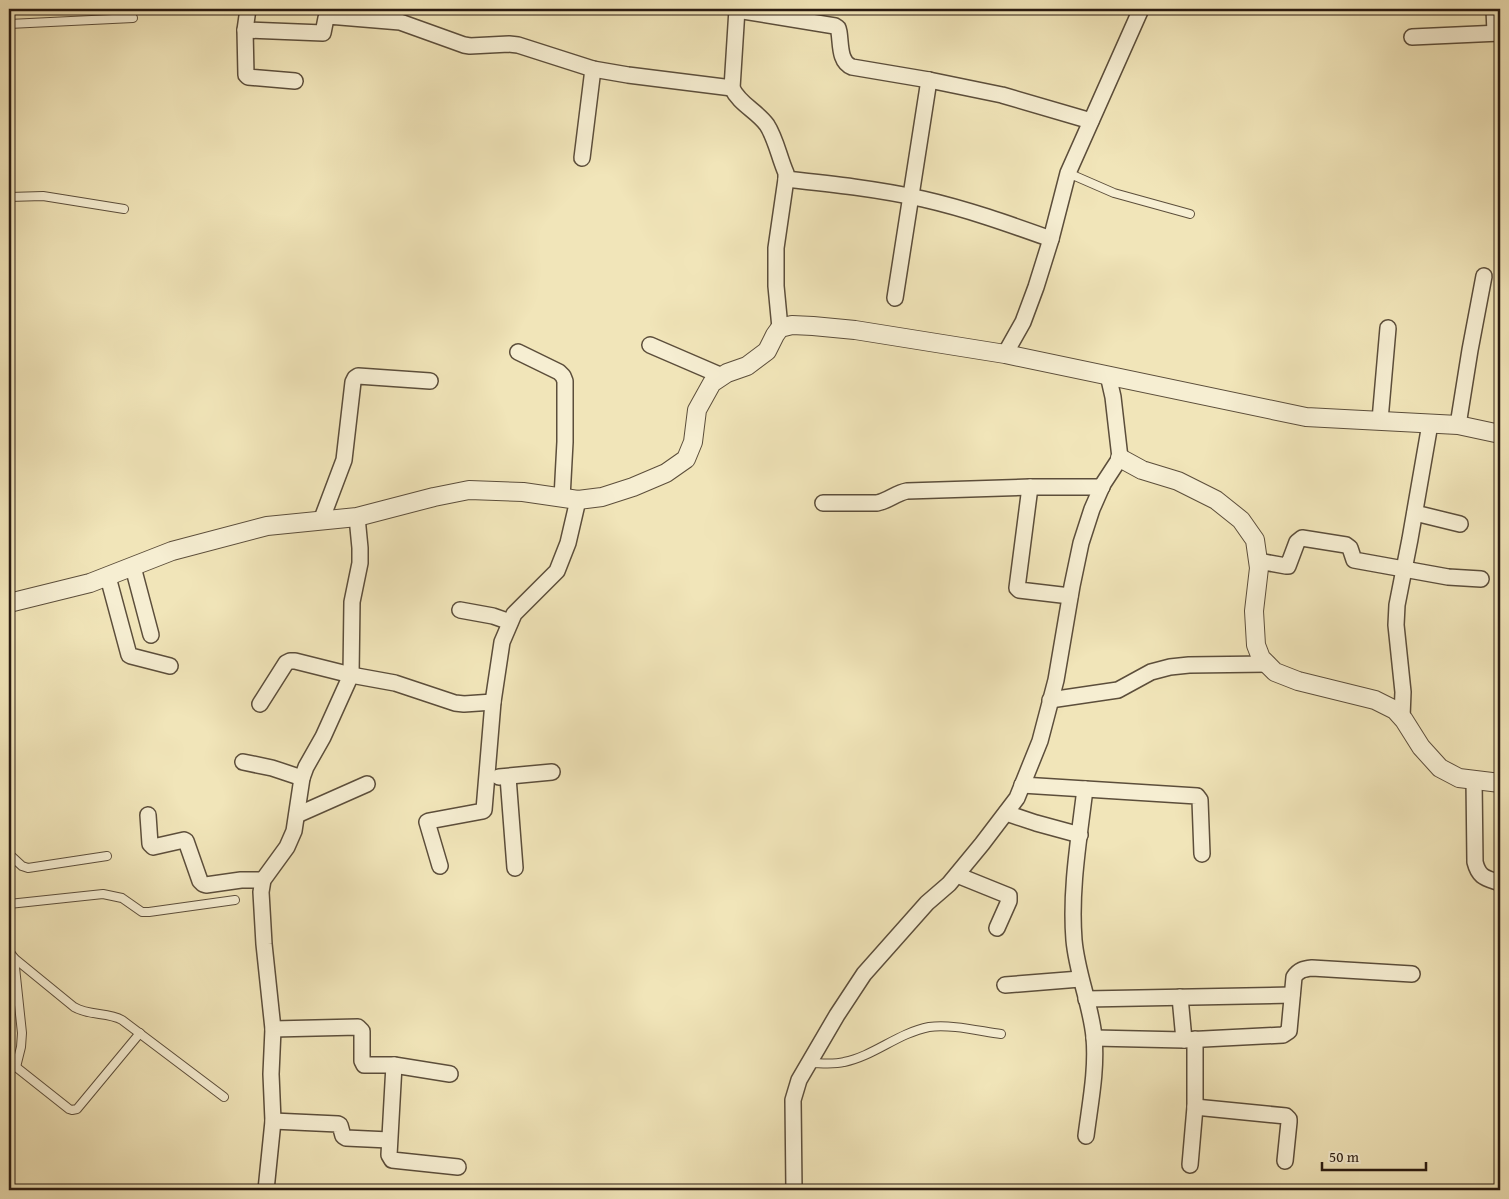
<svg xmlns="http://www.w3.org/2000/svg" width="1509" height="1199" font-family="'Gentium Book Plus',serif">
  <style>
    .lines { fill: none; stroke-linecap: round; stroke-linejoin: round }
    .service-casing { stroke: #5c4e3b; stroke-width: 10 }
    .minor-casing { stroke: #5c4e3b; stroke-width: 18 }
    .tertiary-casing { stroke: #5c4e3b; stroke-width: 20 }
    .service { stroke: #f6eed2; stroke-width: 8 }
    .minor { stroke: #f6eed2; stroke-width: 15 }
    .tertiary { stroke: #f6eed2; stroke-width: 18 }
  </style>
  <rect width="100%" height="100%" fill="#f1e5b9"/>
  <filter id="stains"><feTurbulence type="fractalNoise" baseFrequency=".004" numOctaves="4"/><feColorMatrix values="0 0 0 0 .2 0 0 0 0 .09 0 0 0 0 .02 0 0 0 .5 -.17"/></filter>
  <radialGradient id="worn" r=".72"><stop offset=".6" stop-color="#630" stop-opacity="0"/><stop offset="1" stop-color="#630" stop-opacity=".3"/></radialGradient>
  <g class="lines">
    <!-- service casing -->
    <g class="service-casing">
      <g id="service">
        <path d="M9 24 133 18"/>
        <path d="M1068 173 1114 193 1190 214"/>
        <path d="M9 197 43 196 124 209"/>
        <path d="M9 854 22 866 28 868 107 856"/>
        <path d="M9 904 103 894 122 898 142 912H149L235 900"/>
        <path d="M9 951 14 958 74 1007C89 1016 108 1012 122 1020L224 1097"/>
        <path d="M14 958 22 1033 21 1047 16 1067"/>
        <path d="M809 1063C820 1063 833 1065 844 1062 874 1056 898 1033 929 1027 951 1024 979 1031 1001 1034"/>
        <path d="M9 1065 16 1067 69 1109 72 1110 77 1109 140 1033"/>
      </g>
    </g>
    <!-- minor casing -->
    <g class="minor-casing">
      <g id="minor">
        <path d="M248 9 245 30 246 75 248 77 295 81"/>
        <path d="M737 9 732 88C739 104 757 111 767 125 776 139 779 157 786 173V179L776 248V286L780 328"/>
        <path d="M1494 9 1495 33"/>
        <path d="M737 10 835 26 838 28 839 32C841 44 839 62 852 67L929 80 1002 95 1091 121"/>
        <path d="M245 30 323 33 326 18 328 16 400 22 464 45 470 46 509 44 518 45 593 69 628 75 732 88"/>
        <path d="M1412 37 1500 33"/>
        <path d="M582 158 593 69"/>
        <path d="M786 179C832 184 878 189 923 199 967 209 1009 224 1051 239"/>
        <path d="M895 298 929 80"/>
        <path d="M650 345 722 376"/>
        <path d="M518 352 559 372 563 376 565 381V442L562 498"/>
        <path d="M1005 354 1023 322 1036 287 1051 239 1068 173 1141 9"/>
        <path d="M1380 420 1388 328"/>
        <path d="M1458 425 1470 350 1484 276"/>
        <path d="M1030 487 1017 588 1019 590 1070 596"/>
        <path d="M823 503H877C888 501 896 493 907 491L1030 487H1102"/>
        <path d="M1415 513 1460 524"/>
        <path d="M321 521 344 460 353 382 355 378 358 376 430 381"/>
        <path d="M1258 561 1286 566H1288L1297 542 1302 538 1346 545 1350 548 1354 560 1448 577 1481 579"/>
        <path d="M133 567 151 635"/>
        <path d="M108 577 129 655 131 656 170 666"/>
        <path d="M460 610 493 616 510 622"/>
        <path d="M1050 700 1118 690 1151 672 1170 667 1189 665 1268 664"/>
        <path d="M260 704 286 663 290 661H295L351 675 395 683 455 703 464 704 493 702"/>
        <path d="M1402 717 1403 692 1396 625 1397 605 1410 539 1430 424"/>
        <path d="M243 762 272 768 302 778"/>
        <path d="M499 777 552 772"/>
        <path d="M508 777 515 868"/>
        <path d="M1474 780 1475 862C1479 878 1486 878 1500 883"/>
        <path d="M1022 785 1197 796 1200 800 1202 854"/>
        <path d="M1085 789C1079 839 1070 890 1074 940 1077 974 1091 1005 1094 1037 1097 1070 1090 1104 1086 1136"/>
        <path d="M1006 813 1036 823 1080 835"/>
        <path d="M148 815 150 844 153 847 184 840 186 841 200 881 203 884 206 885 241 880H263"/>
        <path d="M297 815 367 784"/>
        <path d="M440 866 427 822 429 821 483 811 484 810 493 702 502 642 514 614 557 571 568 543 578 500"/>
        <path d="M957 875 1009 896V901L997 928"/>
        <path d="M1005 985 1080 979"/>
        <path d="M1180 997 1184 1040"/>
        <path d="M1086 999 1292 995"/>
        <path d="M273 1029 358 1027 362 1031V1061L364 1065H394L450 1074"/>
        <path d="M1094 1038 1184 1040 1283 1035 1289 1031 1294 977C1299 970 1303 969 1312 968L1412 974"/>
        <path d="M394 1065 389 1155 392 1160 458 1167"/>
        <path d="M1195 1107 1286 1116 1289 1119V1122L1285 1161"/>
        <path d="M273 1121 338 1124 340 1125 343 1136 346 1138 389 1140"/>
        <path d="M1190 1165 1195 1107V1039"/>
        <path d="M266 1190 273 1121 271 1074 273 1029 264 944 261 892 263 880 287 847 294 831 302 778 306 767 323 737 351 675 352 602 360 563V548L357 517"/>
        <path d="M794 1190 793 1100 799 1080 837 1015 864 974 927 903 949 884 982 844 1017 798 1040 741 1056 680 1072 586 1081 543 1092 509 1103 484 1120 458 1113 397 1108 375"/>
      </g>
    </g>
    <!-- tertiary casing -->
    <g class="tertiary-casing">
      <g id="tertiary">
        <path d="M1120 458 1142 470 1178 481 1216 500 1241 520 1255 540 1259 568 1254 611 1256 645 1261 658 1275 672 1298 681 1375 700 1395 710 1404 720 1421 747 1440 768 1459 778 1500 783"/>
        <path d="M9 603 90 583 172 551 267 526 357 517 434 497 469 490 523 492 578 500 602 497 633 487 666 473 686 459 693 442 697 410 712 383 727 373 747 366 767 351 775 335 780 328 792 325 813 326 855 330 1005 354 1306 417 1458 425 1500 434"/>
      </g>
    </g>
    <!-- service -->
    <use href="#service" class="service"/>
    <!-- minor -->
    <use href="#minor" class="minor"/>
    <!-- tertiary -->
    <use href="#tertiary" class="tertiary"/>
  </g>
  <!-- margin -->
  <rect width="1509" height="1199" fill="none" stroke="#f1e5b9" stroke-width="30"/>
  <rect x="10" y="10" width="1489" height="1179" fill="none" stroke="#2a1b11" stroke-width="2.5"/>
  <rect x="15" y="15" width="1479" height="1169" fill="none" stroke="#2a1b11"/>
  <!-- scale -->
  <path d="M1322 1162v8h104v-8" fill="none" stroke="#2a1b11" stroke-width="2.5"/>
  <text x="1329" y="1162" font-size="15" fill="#2a1b11" stroke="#f6eed2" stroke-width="4" paint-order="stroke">50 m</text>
  <rect width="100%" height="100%" filter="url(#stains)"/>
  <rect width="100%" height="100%" fill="url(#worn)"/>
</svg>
